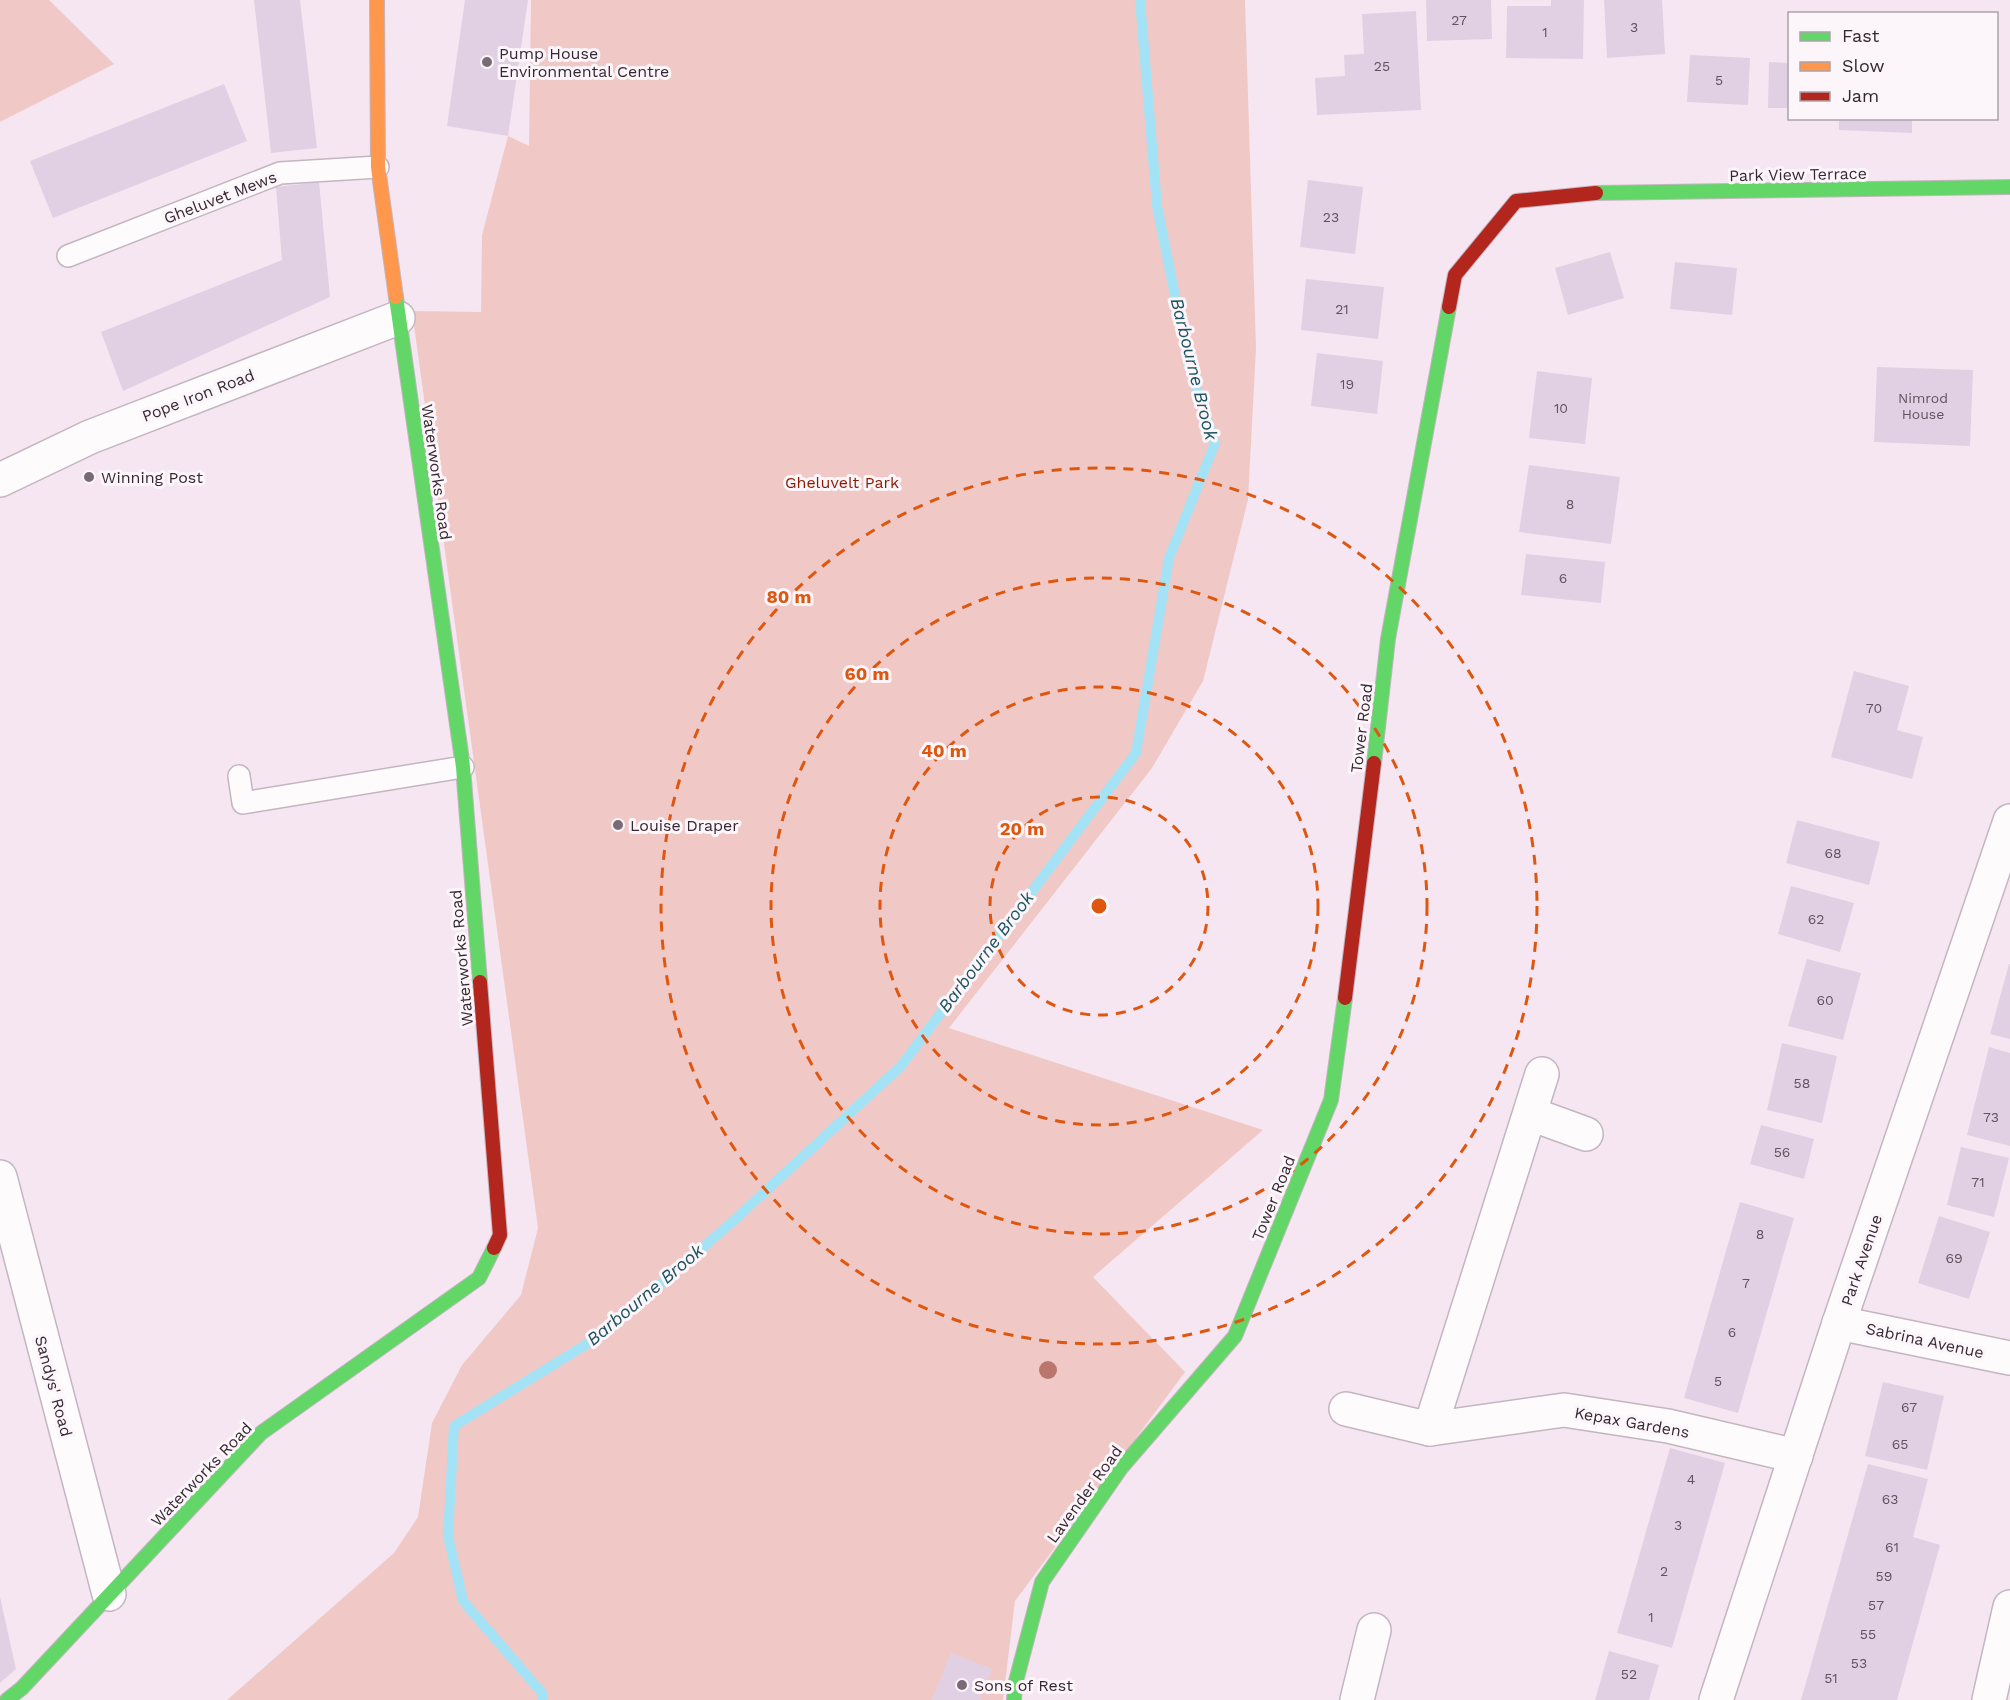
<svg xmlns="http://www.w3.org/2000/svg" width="2010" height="1700" font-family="'Work Sans',sans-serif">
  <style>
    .green { fill: #f0c9c7 }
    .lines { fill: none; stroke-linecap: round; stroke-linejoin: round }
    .stream { stroke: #a4e2f6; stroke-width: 10 }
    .building { fill: #e1d0e4 }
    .lane-casing { stroke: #c3b6c0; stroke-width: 24 }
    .street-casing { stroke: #c3b6c0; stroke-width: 36 }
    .fast-casing { stroke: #c3b6c0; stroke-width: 16 }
    .slow-casing { stroke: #c3b6c0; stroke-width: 16 }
    .jam-casing { stroke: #c3b6c0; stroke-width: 16 }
    .lane { stroke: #fefbfd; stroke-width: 21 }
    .street { stroke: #fefbfd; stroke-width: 33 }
    .fast { stroke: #63d668; stroke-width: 14 }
    .slow { stroke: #ff974d; stroke-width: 14 }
    .jam { stroke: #b3261e; stroke-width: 14 }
    .tree { fill: #ba766d }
    .ring { fill: none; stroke: #df570e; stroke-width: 3; stroke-dasharray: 10 8 }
    .poi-dot { fill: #796a75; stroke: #fcf5fa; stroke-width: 2 }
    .labels { text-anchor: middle; stroke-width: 6; stroke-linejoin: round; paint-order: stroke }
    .number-label { font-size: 14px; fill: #60525e }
    .poi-label { font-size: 16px; fill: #352832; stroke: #fcf5fa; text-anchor: start }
    .street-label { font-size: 16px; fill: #352832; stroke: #fcf5fa }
    .park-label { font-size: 16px; fill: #891a00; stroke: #fcf5fa }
    .water-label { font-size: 18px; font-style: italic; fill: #1b535f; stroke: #fcf5fa }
    .centre { fill: #df570e; stroke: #fcf5fa; stroke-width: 3 }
    .ring-label { font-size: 18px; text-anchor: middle; font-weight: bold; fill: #df570e; stroke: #fcf5fa; stroke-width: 6; stroke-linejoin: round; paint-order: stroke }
  </style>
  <rect width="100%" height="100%" fill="#f6e6f2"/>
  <!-- green -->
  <g class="green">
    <path d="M0 0H49L114 64 0 122Z"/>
    <path d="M531 0H1245L1256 348 1248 500 1203 681 1152 768 949 1028 1263 1130 1093 1277 1185 1372 1015 1601 1003 1700H227L394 1553 418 1517 432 1423 462 1365 521 1295 538 1228 412 311 481 312 482 235 508 136 529 146Z"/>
  </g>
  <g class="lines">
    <!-- stream -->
    <path class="stream" d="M543 1700 542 1693 463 1601 448 1536 454 1426 600 1336 731 1223 901 1066 1136 753 1169 558 1215 443 1189 365 1157 206 1140 0"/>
  </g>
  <!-- building -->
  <g class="building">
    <path d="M254 0H300L317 148 271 153Z"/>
    <path d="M465 0H528L508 136 447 126Z"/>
    <path d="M1426 0H1491L1492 39 1427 41Z"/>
    <path d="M1551 0H1584L1583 59 1506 58 1507 6H1551Z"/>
    <path d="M1604 0H1662L1665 54 1607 58Z"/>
    <path d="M1416 11 1421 110 1317 115 1315 78 1345 76 1344 55 1364 54 1362 14Z"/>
    <path d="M1690 55 1750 58 1748 105 1687 102Z"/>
    <path d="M1769 62 1790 63V108H1768Z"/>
    <path d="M224 84 247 141 53 218 30 161Z"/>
    <path d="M1839 118H1912V133L1839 130Z"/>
    <path d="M1308 180 1363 187 1355 254 1300 247Z"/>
    <path d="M319 182 330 297 123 391 101 332 282 260 276 187Z"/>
    <path d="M1610 252 1624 298 1568 315 1555 268Z"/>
    <path d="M1675 262 1737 268 1732 315 1670 309Z"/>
    <path d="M1306 279 1384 287 1378 339 1301 330Z"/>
    <path d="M1317 353 1383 361 1377 414 1311 406Z"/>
    <path d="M1877 367 1973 370 1970 446 1874 442Z"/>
    <path d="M1537 371 1592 378 1585 444 1529 438Z"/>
    <path d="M1529 465 1620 477 1611 544 1519 532Z"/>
    <path d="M1526 554 1605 562 1601 603 1521 595Z"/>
    <path d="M1854 671 1909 686 1897 730 1923 737 1912 779 1831 757Z"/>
    <path d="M1797 820 1880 842 1869 885 1786 863Z"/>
    <path d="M1791 886 1854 903 1840 952 1778 934Z"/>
    <path d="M1807 959 1861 973 1843 1040 1788 1026Z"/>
    <path d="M2009 964H2010V1039L1990 1034Z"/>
    <path d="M1782 1043 1837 1056 1822 1123 1767 1110Z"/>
    <path d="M1989 1047 2010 1053V1146L1967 1135Z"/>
    <path d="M1761 1125 1814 1139 1804 1179 1750 1164Z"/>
    <path d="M1961 1147 2009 1158 1994 1217 1947 1205Z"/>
    <path d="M1740 1202 1794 1218 1738 1413 1684 1398Z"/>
    <path d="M1939 1216 1990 1232 1969 1299 1918 1283Z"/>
    <path d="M1883 1382 1944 1396 1927 1470 1865 1456Z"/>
    <path d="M1670 1448 1725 1463 1672 1648 1617 1633Z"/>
    <path d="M1868 1464 1928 1479 1913 1537 1940 1545 1924 1603 1897 1700H1801Z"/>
    <path d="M0 1597 16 1669 0 1683Z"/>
    <path d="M1609 1651 1659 1665 1649 1700H1595Z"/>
    <path d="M951 1653 992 1669 980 1700H932Z"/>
  </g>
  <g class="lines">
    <!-- lane casing -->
    <g class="lane-casing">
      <g id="lane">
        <path d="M68 256 280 173 378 167"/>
        <path d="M239 776 243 803 463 767"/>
      </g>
    </g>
    <!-- street casing -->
    <g class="street-casing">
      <g id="street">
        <path d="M0 480 90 437 398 318"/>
        <path d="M1531 1114 1586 1134"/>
        <path d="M0 1177 109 1594"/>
        <path d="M1839 1323 2010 1358"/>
        <path d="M1346 1409 1430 1429 1564 1410 1668 1426 1796 1456"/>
        <path d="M1430 1429 1542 1074"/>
        <path d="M1357 1700 1374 1630"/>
        <path d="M1716 1700 1839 1323 2010 821"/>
        <path d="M1989 1700 2010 1607"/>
      </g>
    </g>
    <!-- fast casing -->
    <g class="fast-casing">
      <g id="fast">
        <path d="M1596 193 2010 187"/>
        <path d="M396 297 463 767 480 982"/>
        <path d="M1374 763 1388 639 1449 307"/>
        <path d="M7 1700 22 1688 261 1433 479 1278 494 1248"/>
        <path d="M1014 1700 1015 1685 1042 1582 1121 1468 1235 1336 1331 1100 1345 998"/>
      </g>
    </g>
    <!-- slow casing -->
    <g class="slow-casing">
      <path id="slow" d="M377 0 378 167 396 297"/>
    </g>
    <!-- jam casing -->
    <g class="jam-casing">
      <g id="jam">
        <path d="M1449 307 1455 275 1516 201 1596 193"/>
        <path d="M480 982 500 1235 494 1248"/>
        <path d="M1345 998 1374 763"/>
      </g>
    </g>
    <!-- lane -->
    <use href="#lane" class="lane"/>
    <!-- street -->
    <use href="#street" class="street"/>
    <!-- fast -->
    <use href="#fast" class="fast"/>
    <!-- slow -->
    <use href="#slow" class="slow"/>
    <!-- jam -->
    <use href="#jam" class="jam"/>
  </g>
  <!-- trees -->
  <circle class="tree" cx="1048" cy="1370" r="9"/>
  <!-- distance rings -->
  <g class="ring">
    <circle cx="1099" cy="906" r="109"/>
    <circle cx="1099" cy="906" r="219"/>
    <circle cx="1099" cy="906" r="328"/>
    <circle cx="1099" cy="906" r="438"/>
  </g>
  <!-- markers -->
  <g class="poi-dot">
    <circle cx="487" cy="62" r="6"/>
    <circle cx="89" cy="477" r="6"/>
    <circle cx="618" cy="825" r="6"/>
    <circle cx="962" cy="1685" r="6"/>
  </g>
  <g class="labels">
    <!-- number labels -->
    <g class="number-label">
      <text x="1459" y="25">27</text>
      <text x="1634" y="32">3</text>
      <text x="1545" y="37">1</text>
      <text x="1382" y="71">25</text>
      <text x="1719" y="85">5</text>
      <text x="1331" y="222">23</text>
      <text x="1342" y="314">21</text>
      <text x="1347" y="389">19</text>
      <text x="1923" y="403">Nimrod<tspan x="1923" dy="16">House</tspan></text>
      <text x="1561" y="413">10</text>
      <text x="1570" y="509">8</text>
      <text x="1563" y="583">6</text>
      <text x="1874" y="713">70</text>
      <text x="1833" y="858">68</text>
      <text x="1816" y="924">62</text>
      <text x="1825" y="1005">60</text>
      <text x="1802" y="1088">58</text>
      <text x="1991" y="1122">73</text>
      <text x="1782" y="1157">56</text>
      <text x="1978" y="1187">71</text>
      <text x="1760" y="1239">8</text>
      <text x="1954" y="1263">69</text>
      <text x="1746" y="1288">7</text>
      <text x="1732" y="1337">6</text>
      <text x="1718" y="1386">5</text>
      <text x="1909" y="1412">67</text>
      <text x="1900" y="1449">65</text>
      <text x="1691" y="1484">4</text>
      <text x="1890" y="1504">63</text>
      <text x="1678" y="1530">3</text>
      <text x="1892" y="1552">61</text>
      <text x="1664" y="1576">2</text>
      <text x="1884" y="1581">59</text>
      <text x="1876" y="1610">57</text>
      <text x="1651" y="1622">1</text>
      <text x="1868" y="1639">55</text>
      <text x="1859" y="1668">53</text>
      <text x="1629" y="1679">52</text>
      <text x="1831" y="1683">51</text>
    </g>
    <!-- poi labels -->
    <g class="poi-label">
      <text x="499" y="59">Pump House<tspan x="499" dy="18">Environmental Centre</tspan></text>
      <text x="101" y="483">Winning Post</text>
      <text x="630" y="831">Louise Draper</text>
      <text x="974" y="1691">Sons of Rest</text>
    </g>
    <!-- street labels -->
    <g class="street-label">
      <text transform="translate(1798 174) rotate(-1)" y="6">Park View Terrace</text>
      <text transform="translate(220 197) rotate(-21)" y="6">Gheluvet Mews</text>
      <text transform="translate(198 395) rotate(-21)" y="6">Pope Iron Road</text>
      <text transform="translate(437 472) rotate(82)" y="6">Waterworks Road</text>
      <text transform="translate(1361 728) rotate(-83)" y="6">Tower Road</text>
      <text transform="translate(461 958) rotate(-95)" y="6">Waterworks Road</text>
      <text transform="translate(1273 1198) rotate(-68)" y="6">Tower Road</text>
      <text transform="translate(1861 1260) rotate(-71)" y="6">Park Avenue</text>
      <text transform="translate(1925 1340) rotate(12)" y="6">Sabrina Avenue</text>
      <text transform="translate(54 1386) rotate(75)" y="6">Sandys' Road</text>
      <text transform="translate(1632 1422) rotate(10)" y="6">Kepax Gardens</text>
      <text transform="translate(201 1474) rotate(-46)" y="6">Waterworks Road</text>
      <text transform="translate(1084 1494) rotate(-54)" y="6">Lavender Road</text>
    </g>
    <!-- park labels -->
    <g class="park-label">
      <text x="842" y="488">Gheluvelt Park</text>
    </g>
    <!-- water labels -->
    <g class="water-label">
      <text transform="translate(1194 369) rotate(76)" y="6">Barbourne Brook</text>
      <text transform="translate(986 952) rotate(-53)" y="6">Barbourne Brook</text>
      <text transform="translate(645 1295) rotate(-40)" y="6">Barbourne Brook</text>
    </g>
  </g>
  <circle cx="1099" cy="906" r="9" class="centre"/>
  <g class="ring-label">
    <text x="789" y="603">80 m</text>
    <text x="867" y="680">60 m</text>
    <text x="944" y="757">40 m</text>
    <text x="1022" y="835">20 m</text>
  </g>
  <!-- legend -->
  <rect x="1788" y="12" width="210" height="108" fill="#fcf5fa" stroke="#aca3aa" stroke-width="1.5"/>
  <rect x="1800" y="32" width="30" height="9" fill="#63d668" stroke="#aca3aa" stroke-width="1.5"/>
  <text x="1842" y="42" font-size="18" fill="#352832">Fast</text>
  <rect x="1800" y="62" width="30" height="9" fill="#ff974d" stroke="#aca3aa" stroke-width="1.5"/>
  <text x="1842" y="72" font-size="18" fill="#352832">Slow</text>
  <rect x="1800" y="92" width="30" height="9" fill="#b3261e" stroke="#aca3aa" stroke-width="1.5"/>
  <text x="1842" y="102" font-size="18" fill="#352832">Jam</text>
</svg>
